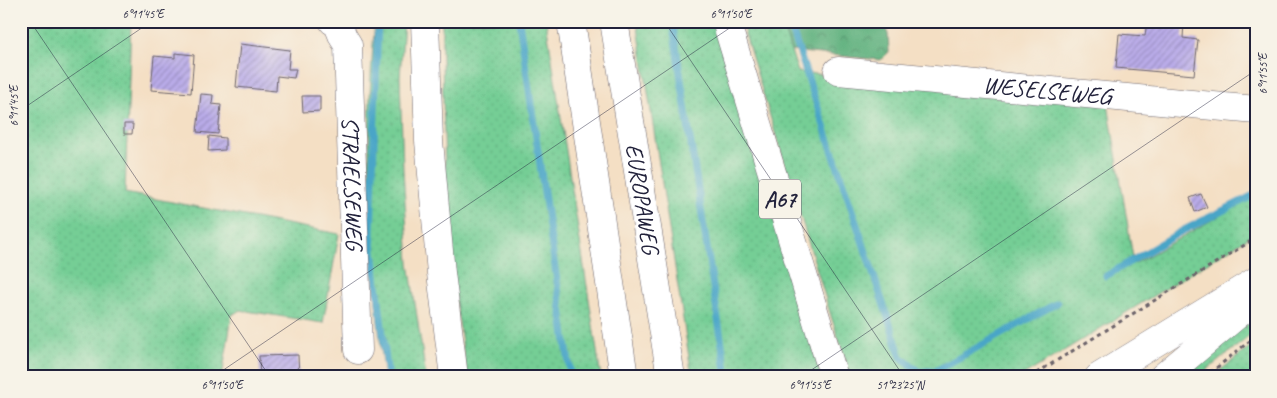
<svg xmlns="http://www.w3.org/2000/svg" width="1277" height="398" font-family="Caveat,sans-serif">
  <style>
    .green { fill: url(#green-dots); stroke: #4b7868 }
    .forest { fill: url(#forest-crowns); stroke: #406a5c }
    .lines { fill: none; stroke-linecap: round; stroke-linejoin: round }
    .stream { stroke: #49a5c7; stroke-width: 7 }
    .building { fill: url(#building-hatch) }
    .minor-casing { stroke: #6c646b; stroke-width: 29 }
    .major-casing { stroke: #6c646b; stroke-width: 29 }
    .highway-casing { stroke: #6c646b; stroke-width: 29 }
    .path { stroke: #6c646b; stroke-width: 3; stroke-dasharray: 4 4; stroke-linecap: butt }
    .minor { stroke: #fff; stroke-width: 28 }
    .major { stroke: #fff; stroke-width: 28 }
    .highway { stroke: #fff; stroke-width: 28 }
    .ticks { fill: none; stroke: #22223b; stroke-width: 1; stroke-opacity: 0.45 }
    .labels { text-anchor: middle; stroke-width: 4; stroke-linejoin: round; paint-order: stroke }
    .shield { fill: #f7f3e8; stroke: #62616f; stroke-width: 1 }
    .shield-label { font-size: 22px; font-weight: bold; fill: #22223b }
    .street-label { font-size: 24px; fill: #22223b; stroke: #f7f3e8 }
    .neatline { fill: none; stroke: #22223b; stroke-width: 2 }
    .ticks-label { font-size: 12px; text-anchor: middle; fill: #22223b }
  </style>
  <defs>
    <pattern id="green-dots" width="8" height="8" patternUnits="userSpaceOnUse" patternTransform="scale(1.25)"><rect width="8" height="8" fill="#74ce95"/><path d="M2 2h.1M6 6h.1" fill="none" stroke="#64b181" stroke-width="1.8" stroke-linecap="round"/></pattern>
    <pattern id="forest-crowns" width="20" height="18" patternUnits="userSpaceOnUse" patternTransform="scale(1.25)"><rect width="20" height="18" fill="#5fb17e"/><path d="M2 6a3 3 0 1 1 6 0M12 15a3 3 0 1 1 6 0" fill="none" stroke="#4e9068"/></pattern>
    <pattern id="building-hatch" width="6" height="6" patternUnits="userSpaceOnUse" patternTransform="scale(1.25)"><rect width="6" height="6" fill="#baace9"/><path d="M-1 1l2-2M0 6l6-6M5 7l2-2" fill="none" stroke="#978cbe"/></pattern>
  </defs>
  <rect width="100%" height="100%" fill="#f7f3e8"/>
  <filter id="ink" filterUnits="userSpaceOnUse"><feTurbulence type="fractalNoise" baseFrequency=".02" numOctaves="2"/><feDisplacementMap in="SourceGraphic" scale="10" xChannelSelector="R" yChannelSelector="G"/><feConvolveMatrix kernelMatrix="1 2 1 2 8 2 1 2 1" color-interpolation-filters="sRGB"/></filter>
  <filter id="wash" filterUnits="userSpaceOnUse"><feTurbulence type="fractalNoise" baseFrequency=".0096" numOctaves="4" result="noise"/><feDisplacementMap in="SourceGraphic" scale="20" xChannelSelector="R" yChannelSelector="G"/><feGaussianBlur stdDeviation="1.12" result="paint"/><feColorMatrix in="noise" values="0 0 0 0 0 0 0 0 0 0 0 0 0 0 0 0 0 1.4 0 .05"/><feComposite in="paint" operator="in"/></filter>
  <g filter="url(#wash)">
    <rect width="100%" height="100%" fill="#f4dfc4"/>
    <!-- green -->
    <g class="green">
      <path d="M21 21H131L125 193 339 234 323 323 240 310 232 315 222 377H21Z"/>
      <path d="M375 21H404L400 77 403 170 409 263 426 377H385C368 260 364 139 375 21Z"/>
      <path d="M442 21H546L601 377H467L455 294 445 168 442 58Z"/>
      <path d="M637 21H714L822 377H692Z"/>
      <path d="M741 21H781L798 72 1108 104 1134 264 1256 195V233L1021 377H851L831 316Z"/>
      <path d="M1256 311V331L1198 377H1174Z"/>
      <path d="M1256 342V377H1212Z"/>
    </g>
    <!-- forest -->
    <path class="forest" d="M781 21H882L888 34 889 52 881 60 791 51Z"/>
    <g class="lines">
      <!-- stream -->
      <g class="stream">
        <path d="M378 21 371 234 388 377"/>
        <path d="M519 21 571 377"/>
        <path d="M672 21 727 377"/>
        <path d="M789 21 901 357 919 372 937 370 1057 303"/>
        <path d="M1106 276 1182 231 1256 194"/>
      </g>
    </g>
    <g id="blocks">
      <!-- building -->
      <g class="building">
        <rect x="827" y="21" width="36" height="7"/>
        <path d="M1147 21H1184L1183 38 1198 40 1194 75 1116 68 1119 34 1145 36Z"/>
        <path d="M240 44 290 50 288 69H296L294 78 277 76 276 91 236 87Z"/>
        <path d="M175 53 194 55 191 93 151 90 154 56 175 58Z"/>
        <path d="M201 94 213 95 212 104 221 105 218 134 197 132Z"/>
        <path d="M302 96H320V111L303 112Z"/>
        <path d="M124 124H133L132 134H124Z"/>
        <path d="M209 136 225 138V150L208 151Z"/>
        <path d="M1201 194 1207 207 1195 212 1190 198Z"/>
        <path d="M298 355 299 377H260L259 356Z"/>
      </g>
    </g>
  </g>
  <g filter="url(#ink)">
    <use href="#blocks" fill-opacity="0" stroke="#6c646b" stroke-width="1"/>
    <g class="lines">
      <!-- minor casing -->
      <g class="minor-casing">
        <g id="minor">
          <path id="s1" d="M333 21 337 22 343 37 348 45 358 350"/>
          <path id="s2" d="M838 71 1256 110"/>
        </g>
      </g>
      <!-- major casing -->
      <g class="major-casing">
        <g id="major">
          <path d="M1099 377 1256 281"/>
          <path d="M1163 377 1256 299"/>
        </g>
      </g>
      <!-- highway casing -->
      <g class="highway-casing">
        <g id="highway">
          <path d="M425 21 429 141 441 273 454 377"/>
          <path d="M571 21 624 377"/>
          <path id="s3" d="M614 21 671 377"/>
          <path d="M726 21 834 377"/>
        </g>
      </g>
      <!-- path -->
      <g class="path">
        <path d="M1210 373 1256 336"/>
        <path d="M1030 377 1256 238"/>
      </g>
      <!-- minor -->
      <use href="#minor" class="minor"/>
      <!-- major -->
      <use href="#major" class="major"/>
      <!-- highway -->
      <use href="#highway" class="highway"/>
    </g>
  </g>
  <!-- ticks -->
  <path class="ticks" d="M30 21 270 377M664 21 904 377M21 110 152 21M213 377 740 21M801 377 1256 70"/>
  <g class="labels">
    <!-- shield labels -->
    <rect class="shield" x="759" y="179.5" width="42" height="39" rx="4"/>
    <g class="shield-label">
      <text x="780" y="207">A67</text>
    </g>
    <!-- street labels -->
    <g class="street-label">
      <text dy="8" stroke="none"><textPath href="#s2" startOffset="210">WESELSEWEG</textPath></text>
      <text dy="8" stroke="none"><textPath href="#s1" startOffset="168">STRAELSEWEG</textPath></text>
      <text dy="8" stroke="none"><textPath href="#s3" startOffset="180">EUROPAWEG</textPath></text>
    </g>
  </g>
  <!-- margin -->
  <rect width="1277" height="398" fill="none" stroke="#f7f3e8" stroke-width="55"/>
  <rect x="28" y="28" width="1222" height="342" class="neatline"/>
  <g class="ticks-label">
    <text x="143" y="18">6°11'45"E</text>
    <text x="731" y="18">6°11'50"E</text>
    <text transform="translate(1263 74) rotate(-90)" y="4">6°11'55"E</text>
    <text transform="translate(14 106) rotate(-90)" y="4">6°11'45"E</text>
    <text x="222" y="389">6°11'50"E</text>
    <text x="810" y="389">6°11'55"E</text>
    <text x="900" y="389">51°23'25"N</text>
  </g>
</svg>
